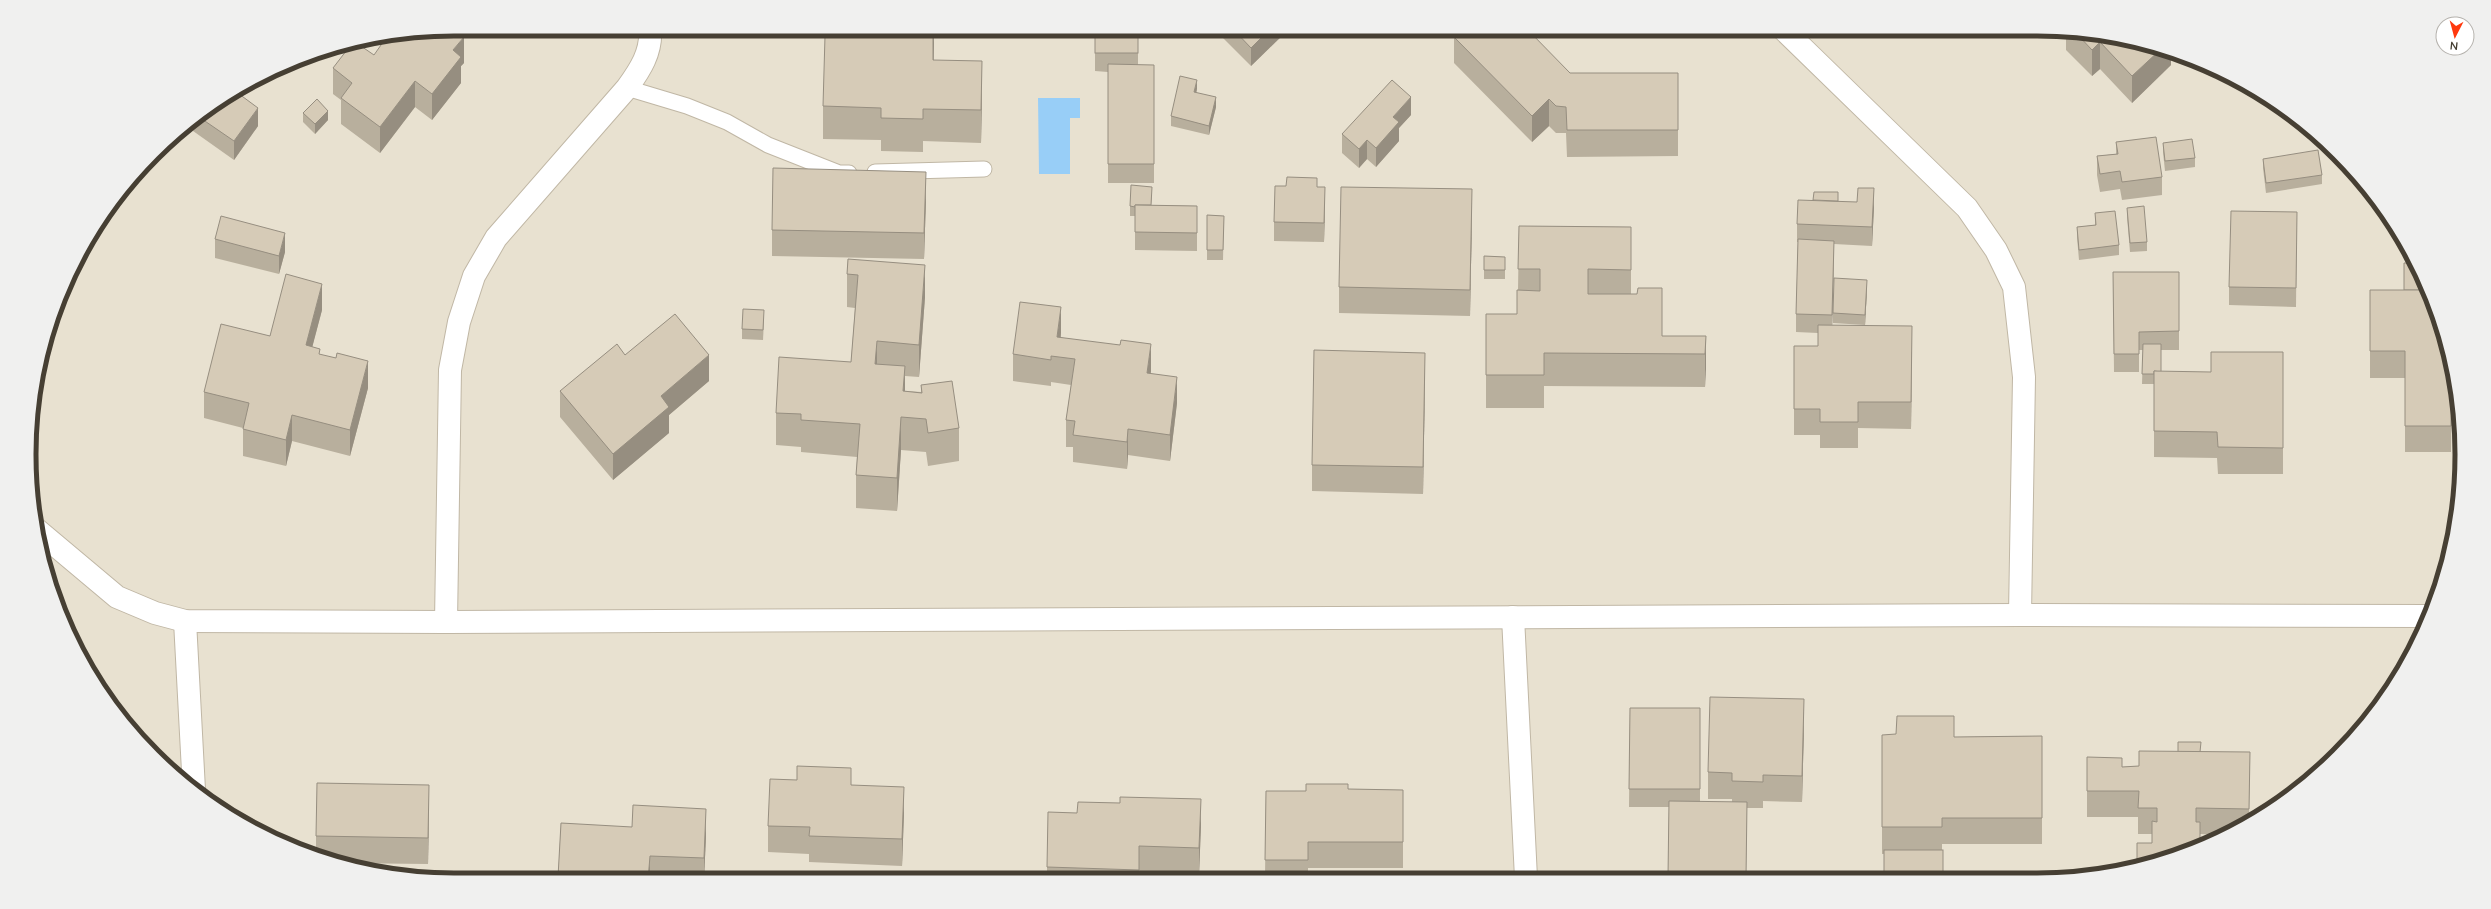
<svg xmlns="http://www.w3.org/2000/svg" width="2491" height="909" font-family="'Nunito Sans',sans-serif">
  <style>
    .residential { fill: #e8e1d0 }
    .water { fill: #98cef7 }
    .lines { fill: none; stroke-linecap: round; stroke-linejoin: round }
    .lane-casing { stroke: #c0b7a5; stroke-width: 17 }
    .street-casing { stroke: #c0b7a5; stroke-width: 24 }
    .lane { stroke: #fff; stroke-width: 15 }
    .street { stroke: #fff; stroke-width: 22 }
    .wall { fill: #b8af9d }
    .shaded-wall { fill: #968e80 }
    .building { fill: #d6cbb7; stroke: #968e80 }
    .rim { fill: none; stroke: #463f33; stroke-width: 5 }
  </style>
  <rect width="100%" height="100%" fill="#f3efe3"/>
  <!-- residential -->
  <path class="residential" d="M455 29H2036L2147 44 2225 73 2296 117 2357 174 2405 242 2439 318 2458 399 2461 483 2447 565 2430 618 2390 691 2317 775 2224 836 2147 865 2092 876 455 880 344 865 266 836 196 792 135 735 101 691 61 617 37 538 29 455 33 399 52 318 86 242 134 174 174 134 242 86 318 52 372 37Z"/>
  <!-- water -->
  <path class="water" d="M1038 98H1080V118H1070V174H1039Z"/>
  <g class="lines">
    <!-- lane casing -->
    <g class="lane-casing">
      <g id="lane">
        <path d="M627 88 687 106 727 122 768 145 839 173H849"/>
        <path d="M875 172 984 169"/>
      </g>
    </g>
    <!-- street casing -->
    <g class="street-casing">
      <g id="street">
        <path d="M1783 29 1967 208 1996 250 2014 287 2024 377 2020 615"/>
        <path d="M36 529 117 597 155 613 185 621 446 622 2020 615 2430 616"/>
        <path d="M1513 617 1526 878"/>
        <path d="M185 621 194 790"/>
        <path d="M446 622 450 370 459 322 474 276 496 238 627 88C640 70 652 52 650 29"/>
      </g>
    </g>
    <!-- lane -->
    <use href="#lane" class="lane"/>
    <!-- street -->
    <use href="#street" class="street"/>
  </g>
  <!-- wall -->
  <g class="wall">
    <path d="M934 29 933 60 982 94 981 143 923 141V152L881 151V140L823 139V106L837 36Z"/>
    <path d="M1095 29H1138V65H1154V183H1108V72L1095 71Z"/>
    <path d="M1214 29H1289L1251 66Z"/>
    <path d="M2065 33 2147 44 2171 53V65L2132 103 2100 69 2092 76 2066 50V34Z"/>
    <path d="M1454 37 1570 73H1678V156L1567 157 1566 133H1556L1549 126 1532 142 1454 63Z"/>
    <path d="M374 55 464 63 461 66V83L432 120 415 107 380 153 341 124V100L333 94V68Z"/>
    <path d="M258 79 248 91 241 86Z"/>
    <path d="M1197 89 1196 93 1216 107 1209 135 1171 126V116Z"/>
    <path d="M235 91 258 126 234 160 186 126Z"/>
    <path d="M303 113 328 120 315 134 303 122Z"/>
    <path d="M1411 115 1399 128V141L1376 167 1367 159 1359 168 1342 153V134Z"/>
    <path d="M2116 142 2162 177V195L2122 200 2120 189 2100 192 2097 175V156L2116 154Z"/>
    <path d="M2163 143 2195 158V167L2165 171 2163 152Z"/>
    <path d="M2263 159 2322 175V184L2266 193 2263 168Z"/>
    <path d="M1286 186 1317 187 1325 206 1324 242 1274 241V222Z"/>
    <path d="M1152 197 1151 205 1197 206V251L1135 250V216H1130V206Z"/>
    <path d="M926 199 924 259 772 256V230Z"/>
    <path d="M1838 201 1874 207 1872 246 1834 244 1832 325 1912 352 1911 429 1858 428V448H1820V435H1794V409L1818 346V333L1796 332V314L1798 242H1797V224Z"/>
    <path d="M2127 208 2147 242V251L2130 252 2127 217Z"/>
    <path d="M2297 212 2296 307 2229 305V287Z"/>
    <path d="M2095 213 2119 245V255L2079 260 2077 237V227L2095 225Z"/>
    <path d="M1207 215 1224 216 1223 260H1207Z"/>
    <path d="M1472 215 1470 316 1339 313V287Z"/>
    <path d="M1519 226 1631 227V294L1662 336H1706L1705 387 1544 386V408H1486V314H1517L1518 290Z"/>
    <path d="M215 239 285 252 279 274 215 258Z"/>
    <path d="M1484 256 1505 257V279H1484Z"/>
    <path d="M848 259 925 297 919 377 905 376V391L921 392V385L959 428V461L928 466 926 452 901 450 897 511 856 508V475L857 457 801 452V447L776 445V413L851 362 855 308 847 307V274Z"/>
    <path d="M2113 272 2179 331V350H2161V372H2211L2283 352V474H2218L2217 458 2154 457V384H2142L2143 350H2139V372H2114Z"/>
    <path d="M1867 289 1865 325 1833 323V313Z"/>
    <path d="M2370 290 2452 370 2451 452H2405V378H2370Z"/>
    <path d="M322 310 312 347 320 355 368 388 350 456 292 441 286 466 243 456V428L204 418V392L270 336Z"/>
    <path d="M764 320 763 340 742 339V329Z"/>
    <path d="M1061 333V337L1151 371 1150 374 1177 403 1170 461 1128 455 1127 469 1073 462V447H1066V420L1071 385 1051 382V386L1013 381V354Z"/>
    <path d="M625 355 709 381 669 415V433L613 480 560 417V391Z"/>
    <path d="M1425 379 1423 494 1312 491V465Z"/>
    <path d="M2457 394 2458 399 2459 413H2457Z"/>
    <path d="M1630 708H1700V802H1732V799H1708V772L1804 726 1802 802 1763 801V808H1747L1746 877H1668L1669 807H1629Z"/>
    <path d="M1882 735 1954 737 2042 736V844H1942V850L1882 854Z"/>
    <path d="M2201 752H2250L2249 820 2227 835 2200 834V845L2147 865 2137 867V843H2152V834H2138V817H2087V757L2122 767 2139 766Z"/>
    <path d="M797 780 851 785 904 813 902 866 809 862V854L768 852V826Z"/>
    <path d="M1348 789 1403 790V868H1308V878H1265L1266 791H1306Z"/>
    <path d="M429 811 428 864 337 863 316 855V836Z"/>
    <path d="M561 823 706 836 704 879 558 880Z"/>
    <path d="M1201 825 1199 875 1139 873V878L1047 879V867Z"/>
  </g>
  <!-- shaded-wall -->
  <g class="shaded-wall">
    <path d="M933 29 934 43 933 93Z"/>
    <path d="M1270 29H1289L1251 66V48Z"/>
    <path d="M464 37V63L461 66V83L432 120V94L453 50Z"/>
    <path d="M2100 42V69L2092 76V50Z"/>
    <path d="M2161 49 2171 53V65L2132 103V76Z"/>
    <path d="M982 61V94L981 143V110Z"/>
    <path d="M258 79 248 91V83Z"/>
    <path d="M1197 80V89L1194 102V92Z"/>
    <path d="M415 81V107L380 153V127Z"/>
    <path d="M1216 97V107L1209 135V126Z"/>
    <path d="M1411 97V115L1399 128V141L1376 167V148L1393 117Z"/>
    <path d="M1549 99V126L1532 142V116Z"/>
    <path d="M258 108V126L234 160V141Z"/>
    <path d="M328 111V120L315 134V124Z"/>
    <path d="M1367 140V159L1359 168V149Z"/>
    <path d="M926 172V199L924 259V233Z"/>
    <path d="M1325 187V206L1324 242V223Z"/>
    <path d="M1874 188V207L1872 246V227Z"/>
    <path d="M1472 189V215L1470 316V290Z"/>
    <path d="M285 233V252L279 274V256Z"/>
    <path d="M1834 241V259L1832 334V315Z"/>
    <path d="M925 265V297L919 377V345Z"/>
    <path d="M1867 280V289L1865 325V315Z"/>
    <path d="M322 284V310L306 371V345Z"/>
    <path d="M1061 307V333L1058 357 1057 337Z"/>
    <path d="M1912 326V352L1911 429V402Z"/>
    <path d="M1706 336V369L1705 387V354Z"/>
    <path d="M877 341V374L875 364Z"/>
    <path d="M1151 344V371L1147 400V373Z"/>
    <path d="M1425 353V379L1423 494V467Z"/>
    <path d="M709 355V381L669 415V433L613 480V454L661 396Z"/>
    <path d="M368 361V388L350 456V430Z"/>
    <path d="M905 366V399L903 391Z"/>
    <path d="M1177 377V403L1170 461V435Z"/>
    <path d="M292 415V441L286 466V440Z"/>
    <path d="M901 417V450L897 511V478Z"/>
    <path d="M1128 429V455L1127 469V442Z"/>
    <path d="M1804 699V726L1802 802V776Z"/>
    <path d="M429 785V811L428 864V838Z"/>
    <path d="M904 787V813L902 866V839Z"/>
    <path d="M1201 799V825L1199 875V848Z"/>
    <path d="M706 809V836L704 879V858Z"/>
    <path d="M650 856V880H648Z"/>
  </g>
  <!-- building -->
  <g class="building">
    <path d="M454 29 464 37 453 50 461 57 432 94 415 81 380 127 341 98 352 83 333 68 353 42H355L374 55 388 35Z"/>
    <path d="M837 29H933V60L982 61 981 110 923 109V119L881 118V108L823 106 825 36H837Z"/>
    <rect x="1095" y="29" width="43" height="24"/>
    <path d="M1233 29H1270L1251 48Z"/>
    <path d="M1462 29H1527L1570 73H1678V130H1567L1566 107 1556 106 1549 99 1532 116 1454 37Z"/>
    <path d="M2077 34 2147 44 2161 49 2132 76 2100 42 2092 50Z"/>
    <path d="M1108 64 1154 65V164H1108Z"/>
    <path d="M1180 76 1197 80 1194 92 1216 97 1209 126 1171 116Z"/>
    <path d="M1392 80 1411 97 1393 117 1399 122 1376 148 1367 140 1359 149 1342 134Z"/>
    <path d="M235 91 258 108 234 141 199 117Z"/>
    <path d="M317 99 328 111 315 124 303 113Z"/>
    <path d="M2156 137 2162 177 2122 182 2120 171 2100 174 2097 156 2118 154 2116 142Z"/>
    <path d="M2192 139 2195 158 2165 161 2163 143Z"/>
    <path d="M2318 150 2322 175 2266 183 2263 159Z"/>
    <path d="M773 168 926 172 924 233 772 230Z"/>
    <path d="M1287 177 1317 178V187H1325L1324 223 1274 222 1275 186H1286Z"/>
    <path d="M1131 185 1152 187 1151 205H1135V207L1130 206Z"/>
    <path d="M1341 187 1472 189 1470 290 1339 287Z"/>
    <path d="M1858 188H1874L1872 227 1797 224 1798 200 1857 202Z"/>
    <path d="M1814 192H1838V201L1813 200Z"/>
    <path d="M1135 205 1197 206V233L1135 232Z"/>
    <path d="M2144 206 2147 242 2130 243 2127 208Z"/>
    <path d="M2115 211 2119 245 2079 250 2077 227 2096 225 2095 213Z"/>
    <path d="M2231 211 2297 212 2296 288 2229 287Z"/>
    <path d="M1207 215 1224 216 1223 250H1207Z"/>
    <path d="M221 216 285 233 279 256 215 239Z"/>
    <path d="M1519 226 1631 227V270L1588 269V294H1637L1638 288H1662V336H1706L1705 354 1544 353V375H1486V314H1517V290L1540 291V269H1518Z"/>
    <path d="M1798 239 1834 241 1832 315 1796 314Z"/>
    <path d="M1484 256 1505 257V270H1484Z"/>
    <path d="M848 259 925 265 919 345 877 341 875 364 905 366 903 391 922 393 921 385 952 381 959 428 928 433 926 419 901 417 897 478 856 475 860 424 801 420V414L776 413 779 357 851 362 858 275 847 274Z"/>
    <path d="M2404 263H2415L2427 290H2404Z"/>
    <path d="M2113 272H2179V331L2139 332V354H2114Z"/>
    <path d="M286 274 322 284 306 345 320 349 319 354 336 358 337 353 368 361 350 430 292 415 286 440 243 429 249 403 204 392 221 324 270 336Z"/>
    <path d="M1834 278 1867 280 1865 315 1833 313Z"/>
    <path d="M2370 290H2427L2439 318 2451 369V426H2405V351H2370Z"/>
    <path d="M1020 302 1061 307 1057 337 1120 345 1121 340 1151 344 1147 373 1177 377 1170 435 1128 429 1127 442 1073 435 1075 421 1066 420 1075 359 1051 356V360L1013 354Z"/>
    <path d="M743 309 764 310 763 330 742 329Z"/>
    <path d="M675 314 709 355 661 396 669 407 613 454 560 391 617 344 625 355Z"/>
    <path d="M1818 325 1912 326 1911 402H1858V422H1820V409H1794V346H1818Z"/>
    <path d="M2143 344H2161V372L2154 371V374H2142Z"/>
    <path d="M1314 350 1425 353 1423 467 1312 465Z"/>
    <path d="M2211 352H2283V448L2218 447 2217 432 2154 431V371L2211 372Z"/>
    <path d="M1710 697 1804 699 1802 776 1763 775V782L1732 781V773L1708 772Z"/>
    <path d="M1630 708H1700V789H1629Z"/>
    <path d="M1897 716H1954V737L2042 736V818H1942V827H1882V735L1896 734Z"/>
    <path d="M2178 742H2201L2200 752H2178Z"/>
    <path d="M2139 751 2250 752 2249 809 2196 808V822H2200V845L2150 864H2137V843H2152V821L2157 822V808H2138L2139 791H2087V757L2122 758V767L2139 766Z"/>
    <path d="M797 766 851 768V785L904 787 902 839 809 836 810 827 768 826 770 779 797 780Z"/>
    <path d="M317 783 429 785 428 838 316 836Z"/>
    <path d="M1306 784H1348V789L1403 790V842H1308V860H1265L1266 791H1306Z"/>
    <path d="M1120 797 1201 799 1199 848 1139 846V870L1047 867 1048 812 1077 813 1078 802 1120 803Z"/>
    <path d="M1669 801 1747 802 1746 877 1668 876Z"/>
    <path d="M633 805 706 809 704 858 650 856 648 880H599L558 877 561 823 632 827Z"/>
    <rect x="1884" y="850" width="59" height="27"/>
  </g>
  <!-- crop -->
  <path d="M0 0H2491V909H0ZM454 36H2037A418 418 0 0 1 2455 454V455A418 418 0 0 1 2037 873H454A418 418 0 0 1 36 455V454A418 418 0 0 1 454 36Z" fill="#f0f0ef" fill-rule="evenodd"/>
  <path class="rim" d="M454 36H2037A418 418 0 0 1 2455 454V455A418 418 0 0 1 2037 873H454A418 418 0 0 1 36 455V454A418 418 0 0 1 454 36Z"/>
  <!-- north arrow -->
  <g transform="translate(2455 36) rotate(186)"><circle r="19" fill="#ffffff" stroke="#b5b2ad"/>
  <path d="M0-3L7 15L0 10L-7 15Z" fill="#ff390e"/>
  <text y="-6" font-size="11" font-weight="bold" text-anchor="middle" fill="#463f33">N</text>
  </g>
</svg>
